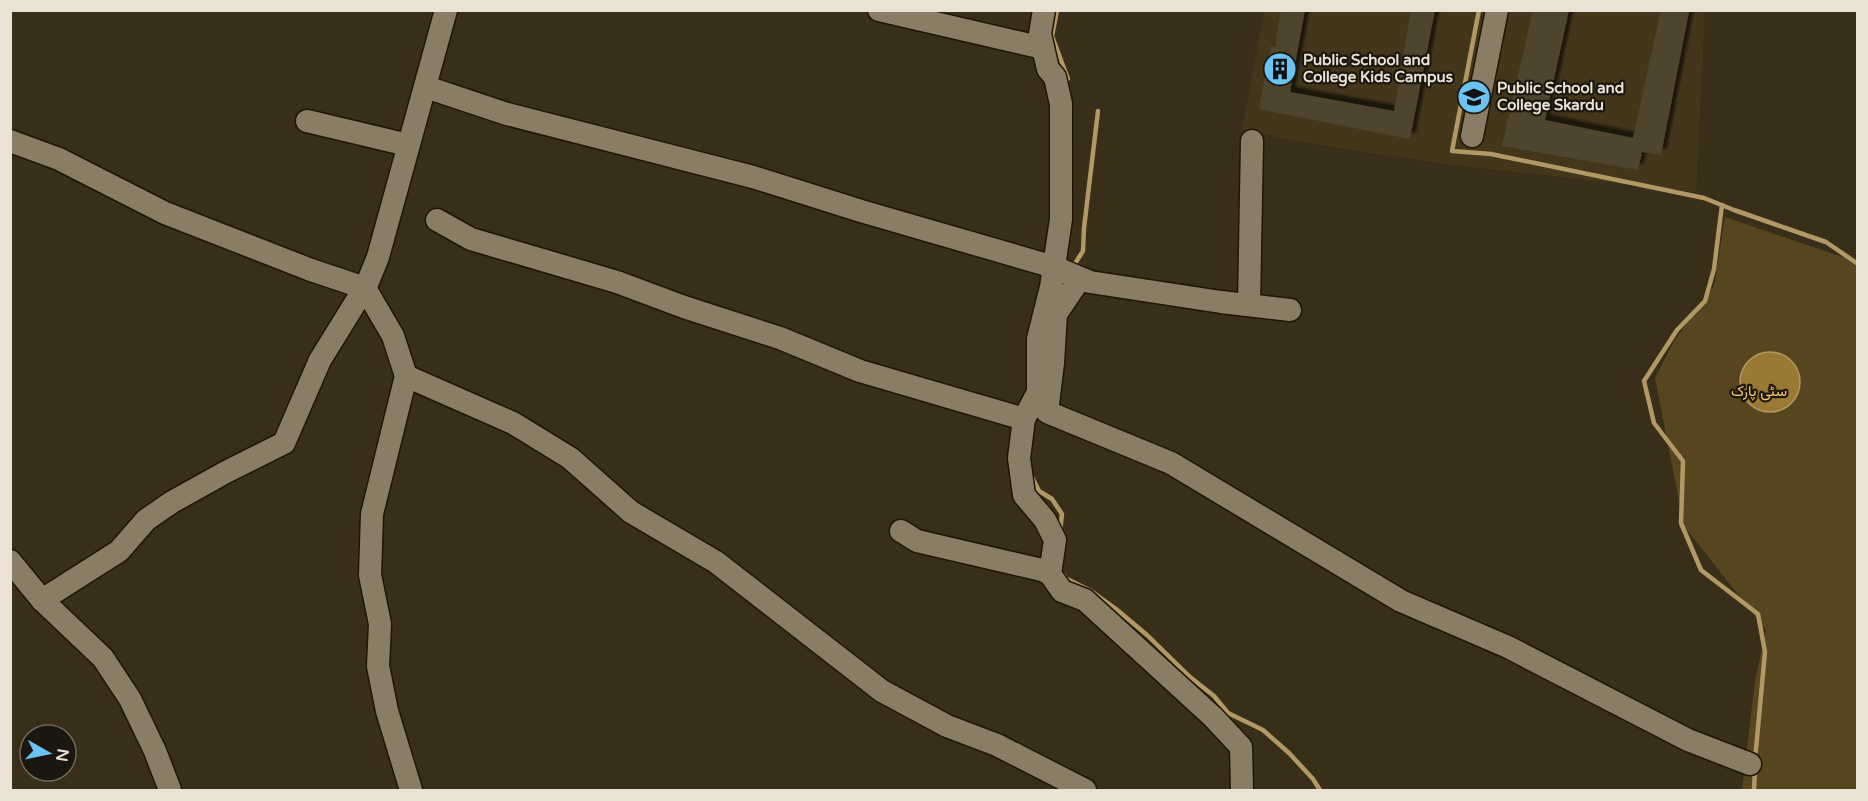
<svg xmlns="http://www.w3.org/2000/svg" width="1868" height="801" font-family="'Varela Round',Vazirmatn,sans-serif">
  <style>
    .built { fill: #44361a }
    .green { fill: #574520 }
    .water { fill: #9a7934; stroke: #b29864; stroke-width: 1.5 }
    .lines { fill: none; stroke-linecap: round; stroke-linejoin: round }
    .stream { stroke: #b29864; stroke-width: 4.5 }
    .building { fill: #50442f; filter: url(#shadow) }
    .minor-casing { stroke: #201603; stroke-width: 25 }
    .minor { stroke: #8a7d66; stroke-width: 22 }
    .labels { text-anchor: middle; stroke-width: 4.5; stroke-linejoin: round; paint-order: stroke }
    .poi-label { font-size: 15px; font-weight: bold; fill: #e9e2d5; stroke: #1c170e; text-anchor: start }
    .park-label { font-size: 15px; fill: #f7c868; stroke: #1c170e }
  </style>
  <defs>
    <filter id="shadow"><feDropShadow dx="5.5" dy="-5.5" stdDeviation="1.5" flood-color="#0009"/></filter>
  </defs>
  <rect width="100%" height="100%" fill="#392e19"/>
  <!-- built -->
  <path class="built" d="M1264 11H1705L1696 192 1443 164 1293 141 1242 129Z"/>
  <!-- green -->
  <path class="green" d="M1725 217 1857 262V790H1742L1755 681 1766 630 1684 526 1655 378 1674 341 1714 286Z"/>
  <!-- water -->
  <circle class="water" cx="1770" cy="382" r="30"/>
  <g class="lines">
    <!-- stream -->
    <g class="stream">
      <path d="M1057 10 1052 36 1068 79"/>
      <path d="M1479 10 1452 151 1491 154 1704 198 1734 210 1826 242 1858 264"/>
      <path d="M1722 205 1714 269 1705 301 1677 330 1644 381 1654 423 1683 461 1681 523 1701 570 1758 614 1765 652 1755 760"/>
      <path d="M1076 262 1083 251 1084 228 1098 111"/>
      <path d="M1032 477 1039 491 1052 499 1062 514 1060 532"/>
      <path d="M1064 575 1065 578 1091 591 1116 609 1147 635 1190 677 1214 696 1228 713 1263 730 1289 753 1313 779 1320 790"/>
      <path d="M1754 790 1755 768"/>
    </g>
  </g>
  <!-- building -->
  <g class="building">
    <path d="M1281 10H1305L1290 92 1394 111 1411 10H1435L1410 139 1259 109 1271 46 1275 47Z"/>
    <path d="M1533 10H1569L1545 120 1633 138 1661 10 1689 12 1661 155 1642 152 1638 170 1502 146Z"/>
  </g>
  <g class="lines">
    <!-- minor casing -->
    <g class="minor-casing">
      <g id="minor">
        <path d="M879 10 1043 48"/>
        <path d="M1044 10 1040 34 1048 69 1055 77 1061 104V219L1051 287 1038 339V392L1024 419 1019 458 1024 495 1045 520 1055 540 1050 574"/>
        <path d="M426 87 507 114 753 177 861 211 1054 267 1090 282 1221 302 1290 310"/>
        <path d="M307 121 408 145"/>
        <path d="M1472 136 1497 10"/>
        <path d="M10 141 59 159 165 213 311 270 365 288 393 336 406 376 372 514 370 575 380 624 378 666 387 711 411 790"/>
        <path d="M437 220 471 239 617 282 684 307 780 338 860 371 1024 419"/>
        <path d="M1084 280 1077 283 1056 314 1053 363 1047 412 1171 463 1401 601 1508 647 1688 740 1750 764"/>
        <path d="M1249 305 1252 141"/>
        <path d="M406 376 513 423 570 458 631 512 716 562 882 691 947 726 997 745 1085 790"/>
        <path d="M901 531 917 541 1042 570 1050 574 1062 591 1085 600 1213 717 1241 747 1242 790"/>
        <path d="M10 561 42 600 103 658 130 699 155 751 170 790"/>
        <path d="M42 600 119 551 146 520 172 502 226 472 284 443 320 360 367 284 378 257 446 10"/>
      </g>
    </g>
    <!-- minor -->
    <use href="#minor" class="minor"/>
  </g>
  <!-- icons -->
  <defs>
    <g id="building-disc" transform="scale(1.725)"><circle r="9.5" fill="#6bc3f2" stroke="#1c170e"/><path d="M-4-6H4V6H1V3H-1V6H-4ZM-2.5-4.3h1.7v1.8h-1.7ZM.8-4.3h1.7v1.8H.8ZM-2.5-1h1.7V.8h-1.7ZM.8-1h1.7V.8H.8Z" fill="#111"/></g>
    <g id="university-disc" transform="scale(1.725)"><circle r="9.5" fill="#6bc3f2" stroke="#1c170e"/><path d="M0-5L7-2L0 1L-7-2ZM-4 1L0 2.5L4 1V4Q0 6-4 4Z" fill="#111"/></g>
  </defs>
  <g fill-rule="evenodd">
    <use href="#building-disc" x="1280" y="69"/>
    <use href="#university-disc" x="1474" y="97"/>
  </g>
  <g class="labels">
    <!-- poi labels -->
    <g class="poi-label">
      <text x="1303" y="65">Public School and<tspan x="1303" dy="17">College Kids Campus</tspan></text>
      <text x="1497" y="93">Public School and<tspan x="1497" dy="17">College Skardu</tspan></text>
    </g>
    <!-- park labels -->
    <g class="park-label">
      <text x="1759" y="396">سٹی پارک</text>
    </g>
  </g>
  <!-- border -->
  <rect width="1868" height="801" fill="none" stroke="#e9e2d5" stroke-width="24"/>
  <!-- north arrow -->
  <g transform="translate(48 753) rotate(99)"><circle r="28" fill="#1c170e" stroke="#6e685e" stroke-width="1.5"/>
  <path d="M0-4.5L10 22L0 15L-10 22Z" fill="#6bc3f2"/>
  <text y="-9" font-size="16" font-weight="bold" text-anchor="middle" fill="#e9e2d5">N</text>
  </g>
</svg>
